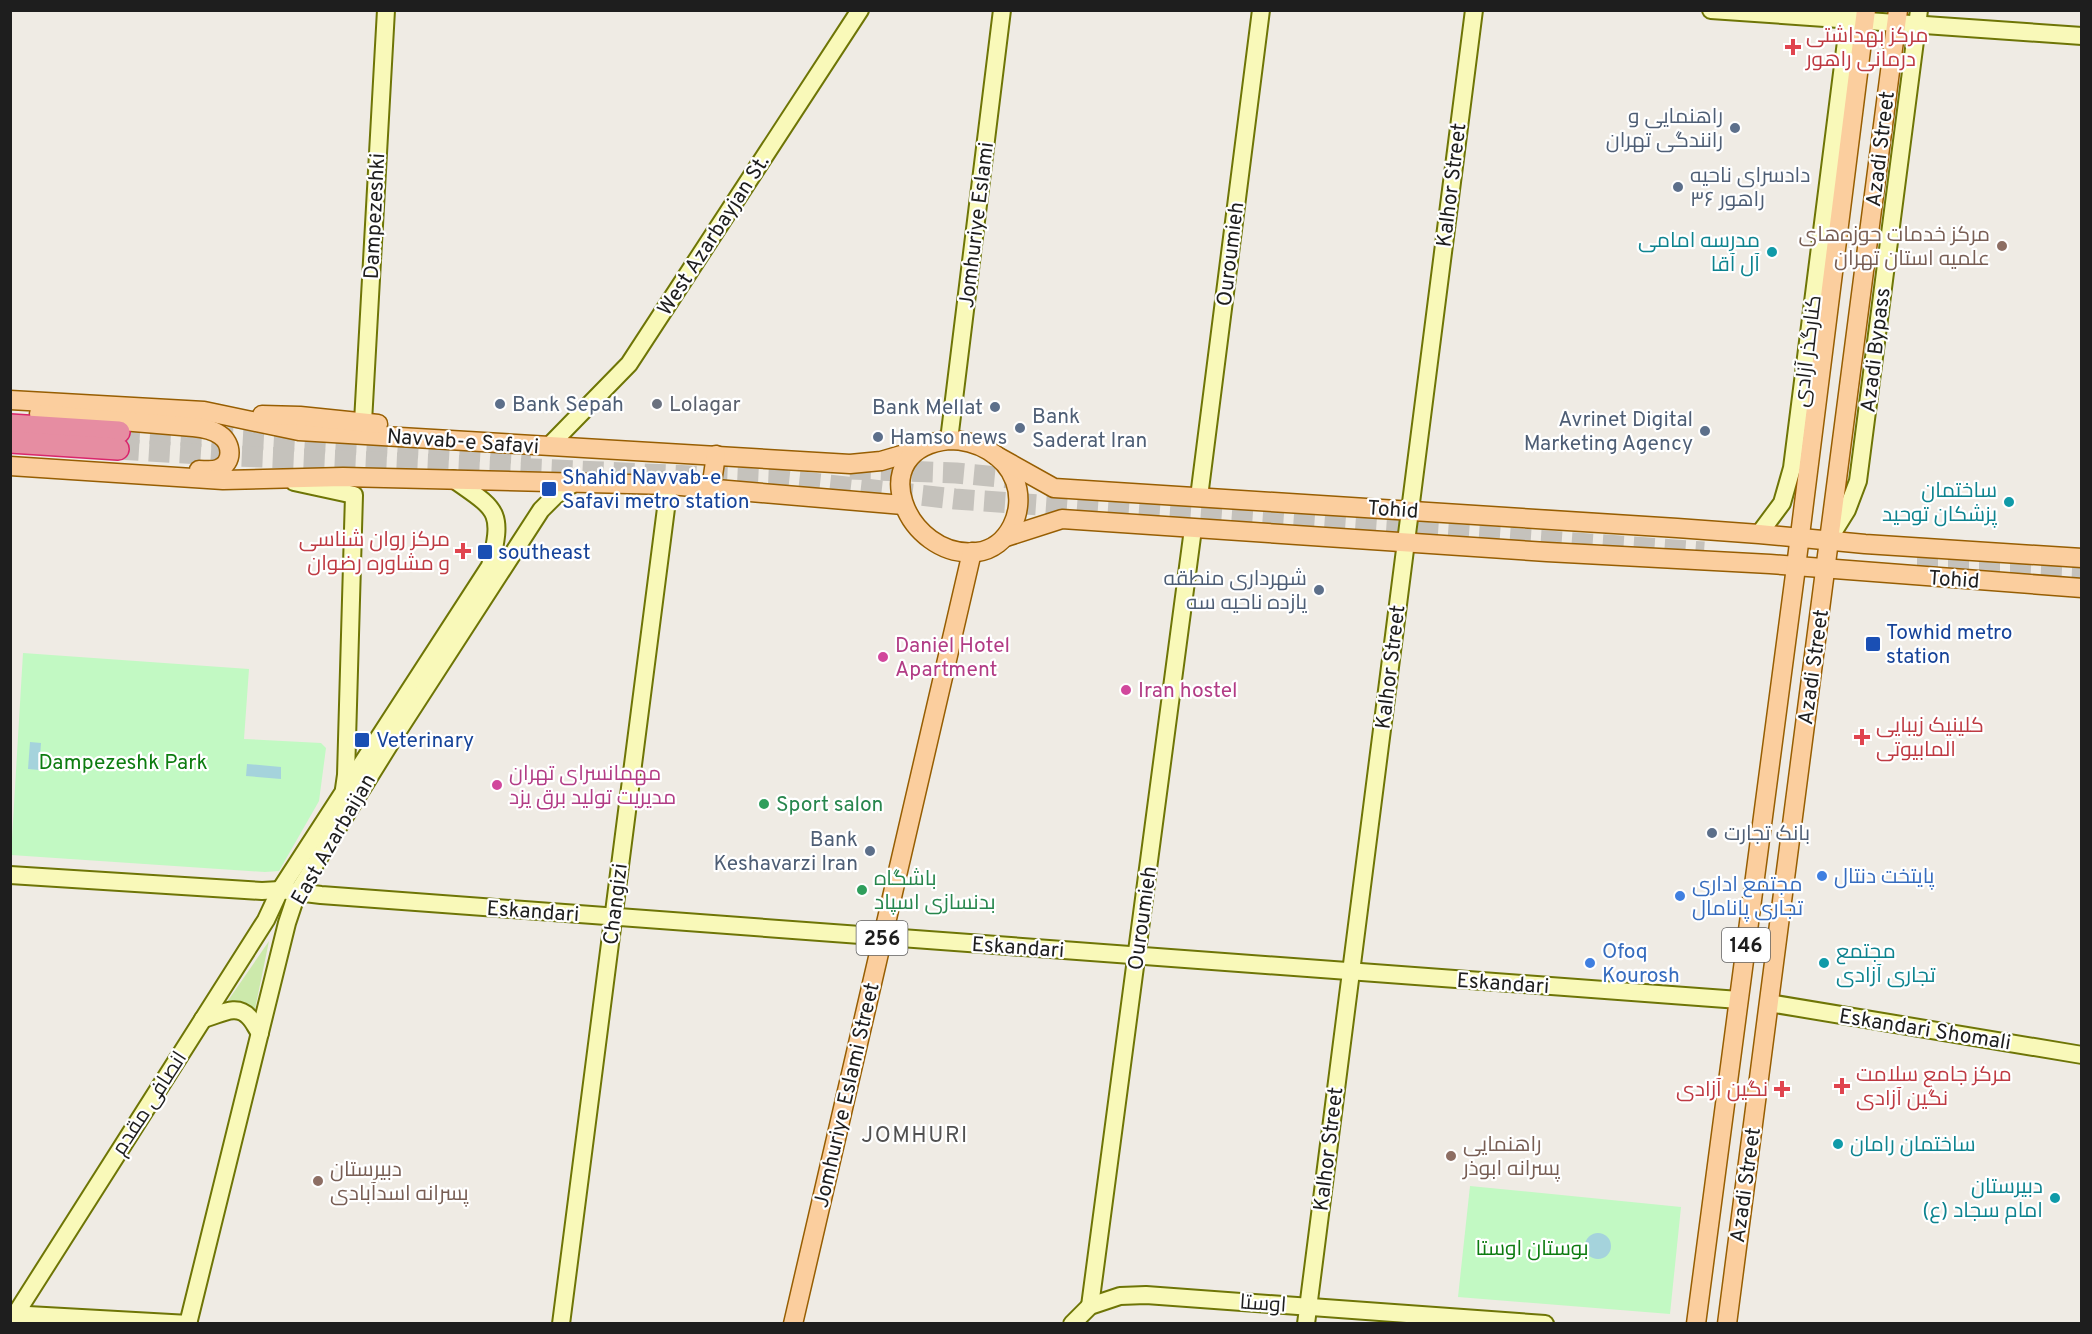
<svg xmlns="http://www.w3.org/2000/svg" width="2092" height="1334" font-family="Overpass,Cairo,sans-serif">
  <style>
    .grass { fill: #cce9ab }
    .park { fill: #c2f9c3 }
    .water { fill: #a5d3dc }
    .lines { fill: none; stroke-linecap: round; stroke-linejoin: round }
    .highway-tunnel { stroke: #c5c2bc; stroke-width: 21; stroke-dasharray: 21 10; stroke-linecap: butt }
    .secondary-casing { stroke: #6e7506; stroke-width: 20 }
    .primary-casing { stroke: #975e02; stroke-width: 21 }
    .highway-casing { stroke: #d9266c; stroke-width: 24 }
    .secondary { stroke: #f9f9b9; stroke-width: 16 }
    .primary { stroke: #fbce9e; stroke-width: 18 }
    .highway { stroke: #e68da2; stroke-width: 21 }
    .health-dot { fill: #e0444e; stroke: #fff; stroke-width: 2 }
    .service-dot { fill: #5c6f8a; stroke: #fff; stroke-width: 2 }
    .education-dot { fill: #8d6e63; stroke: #fff; stroke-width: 2 }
    .culture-dot { fill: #0f9aa8; stroke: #fff; stroke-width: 2 }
    .worship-dot { fill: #6b7280; stroke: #fff; stroke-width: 2 }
    .transit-dot { fill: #1a4fb4; stroke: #fff; stroke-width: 2 }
    .hotel-dot { fill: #d1479c; stroke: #fff; stroke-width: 2 }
    .leisure-dot { fill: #2e9e5b; stroke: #fff; stroke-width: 2 }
    .shop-dot { fill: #3f7fe0; stroke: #fff; stroke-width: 2 }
    .labels { text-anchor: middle; stroke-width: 4.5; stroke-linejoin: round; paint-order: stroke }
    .shield { fill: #fff; stroke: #626262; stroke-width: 1.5 }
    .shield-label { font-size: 20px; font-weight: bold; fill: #1e1e1e }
    .health-label { font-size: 21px; fill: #be3a42; stroke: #fff; text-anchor: start }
    .service-label { font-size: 21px; fill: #4e5e75; stroke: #fff; text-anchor: end }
    .street-label { font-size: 21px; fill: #1e1e1e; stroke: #fff }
    .education-label { font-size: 21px; fill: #785e54; stroke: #fff; text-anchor: start }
    .culture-label { font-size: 21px; fill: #0d838f; stroke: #fff; text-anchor: end }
    .worship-label { font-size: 21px; fill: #5b616d; stroke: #fff; text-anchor: start }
    .transit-label { font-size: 21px; fill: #164399; stroke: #fff; text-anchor: start }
    .hotel-label { font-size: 21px; fill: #b23c85; stroke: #fff; text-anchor: start }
    .park-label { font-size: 21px; fill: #0d7c10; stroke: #fff }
    .leisure-label { font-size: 21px; fill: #27864d; stroke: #fff; text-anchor: start }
    .shop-label { font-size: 21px; fill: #366cbe; stroke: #fff; text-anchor: start }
    .neighbourhood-label { font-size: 22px; letter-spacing: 1.5px; fill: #515151; stroke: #fff }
  </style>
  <rect width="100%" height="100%" fill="#efebe4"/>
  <!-- grass -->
  <path class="grass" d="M269 941 255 1009 227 1002Z"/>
  <!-- park -->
  <g class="park">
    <path d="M23 653 249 669 244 739 321 743 326 748 319 801 279 871 265 872 11 855Z"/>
    <path d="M1470 1186 1681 1207 1670 1314 1458 1297Z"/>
  </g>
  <!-- water -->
  <g class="water">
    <path d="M30 742 41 743 39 770 28 769Z"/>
    <path d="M247 764 281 767V779L246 776Z"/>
    <circle cx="1598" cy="1246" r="13"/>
  </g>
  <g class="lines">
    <!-- highway-tunnel -->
    <g class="highway-tunnel">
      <path d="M119 432 531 454"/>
      <path d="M118 449 215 455 784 480 955 499 1704 552"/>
      <path d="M850 469 956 473 1031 480"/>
      <path d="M1917 568H2011L2082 571"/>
    </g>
    <!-- secondary casing -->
    <g class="secondary-casing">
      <g id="secondary">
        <path d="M1711 10 2082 36"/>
        <path d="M363 422 386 10"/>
        <path d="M949 440 1002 10"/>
        <path d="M549 446 629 364 860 10"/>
        <path d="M294 482 354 495 346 775 344 789"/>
        <path d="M1199 497 1261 10"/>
        <path d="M1759 534 1782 503 1792 468 1850 10"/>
        <path d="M1829 539 1847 510 1858 481 1919 10"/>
        <path d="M10 875 262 891 280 890 321 895 1739 1000"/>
        <path d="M1769 1003 2082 1055"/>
        <path d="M203 1019C218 1016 236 1002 249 1017 254 1022 256 1028 260 1033"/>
        <path d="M1090 1306 1193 529"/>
        <path d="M10 1314 189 1324"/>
        <path d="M15 1315 266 920 280 890 490 566C504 510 497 510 453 479"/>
        <path d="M188 1324 287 923 297 893 304 882 396 734 541 510 555 496 577 481"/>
        <path d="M561 1324 669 485"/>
        <path d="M1072 1324 1090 1306 1120 1296 1146 1295 1545 1324"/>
        <path d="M1306 1324 1474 10"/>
      </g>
    </g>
    <!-- primary casing -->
    <g class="primary-casing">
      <g id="primary">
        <path d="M10 400 204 411 299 431 850 464 881 461 915 451"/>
        <path d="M39 414 193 427C202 428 212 429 220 435 232 443 234 463 218 469 213 471 205 470 199 470"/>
        <path d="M262 415 300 416 378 424"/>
        <path d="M949 440C976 440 1005 454 1015 481 1026 510 1009 548 977 552 906 560 861 449 949 440Z"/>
        <path d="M995 455 1054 488 1677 528 1759 534 1865 544 2082 558"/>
        <path d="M10 466 223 480 343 477 669 485 903 505"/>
        <path d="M711 489 716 455"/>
        <path d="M1006 537 1062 519 1547 552 1770 564 2082 588"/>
        <path d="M793 1324 972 552"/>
        <path d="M1696 1324 1796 567 1866 10"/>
        <path d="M1727 1324 1898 10"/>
      </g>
    </g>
    <!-- highway casing -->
    <g class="highway-casing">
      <g id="highway">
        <path d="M10 425 119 432"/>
        <path d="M10 442 118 449"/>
      </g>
    </g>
    <!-- secondary -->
    <use href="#secondary" class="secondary"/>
    <!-- primary -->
    <use href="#primary" class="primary"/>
    <!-- highway -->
    <use href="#highway" class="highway"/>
  </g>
  <!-- markers -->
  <g class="health-dot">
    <path d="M1790 38h6v6h6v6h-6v6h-6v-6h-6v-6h6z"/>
    <path d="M460 542h6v6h6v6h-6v6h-6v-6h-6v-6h6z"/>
    <path d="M1859 728h6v6h6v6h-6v6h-6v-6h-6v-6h6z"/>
    <path d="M1839 1077h6v6h6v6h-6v6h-6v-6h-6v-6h6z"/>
    <path d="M1779 1080h6v6h6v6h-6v6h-6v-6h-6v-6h6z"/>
  </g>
  <g class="service-dot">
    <circle cx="1735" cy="128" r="6"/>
    <circle cx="1678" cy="187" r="6"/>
    <circle cx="500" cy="404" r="6"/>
    <circle cx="995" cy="407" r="6"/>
    <circle cx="1020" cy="428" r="6"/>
    <circle cx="1705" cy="431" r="6"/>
    <circle cx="878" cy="437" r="6"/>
    <circle cx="1319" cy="590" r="6"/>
    <circle cx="1712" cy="833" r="6"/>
    <circle cx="870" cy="851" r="6"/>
  </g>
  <g class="education-dot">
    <circle cx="2002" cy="246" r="6"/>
    <circle cx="1451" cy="1156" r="6"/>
    <circle cx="318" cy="1181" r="6"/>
  </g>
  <g class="culture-dot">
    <circle cx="1772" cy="252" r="6"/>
    <circle cx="2009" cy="502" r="6"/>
    <circle cx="1824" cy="963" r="6"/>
    <circle cx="1838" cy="1144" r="6"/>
    <circle cx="2055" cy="1198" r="6"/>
  </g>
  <circle class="worship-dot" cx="657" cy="404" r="6"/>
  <g class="transit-dot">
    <rect x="541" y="481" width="16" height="16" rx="3"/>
    <rect x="477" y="544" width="16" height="16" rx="3"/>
    <rect x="1865" y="636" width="16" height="16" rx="3"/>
    <rect x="354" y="732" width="16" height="16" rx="3"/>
  </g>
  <g class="hotel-dot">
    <circle cx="883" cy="657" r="6"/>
    <circle cx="1126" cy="690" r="6"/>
    <circle cx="497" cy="785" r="6"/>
  </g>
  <g class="leisure-dot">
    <circle cx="764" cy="804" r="6"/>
    <circle cx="862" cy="890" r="6"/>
  </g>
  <g class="shop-dot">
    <circle cx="1822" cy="876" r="6"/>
    <circle cx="1680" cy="896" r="6"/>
    <circle cx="1590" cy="963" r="6"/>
  </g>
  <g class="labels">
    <!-- shield labels -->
    <g class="shield">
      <rect x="856.5" y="921" width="51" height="34" rx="4.5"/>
      <rect x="1722" y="928" width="48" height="34" rx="4.5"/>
    </g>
    <g class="shield-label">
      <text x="882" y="945">256</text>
      <text x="1746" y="952">146</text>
    </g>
    <!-- health labels -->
    <g class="health-label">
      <text x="1806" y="42">مرکز بهداشتی<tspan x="1806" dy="24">درمانی راهور</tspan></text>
      <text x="450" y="546" text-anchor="end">مرکز روان شناسی<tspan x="450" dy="24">و مشاوره رضوان</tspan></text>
      <text x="1876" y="732">کلینیک زیبایی<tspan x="1876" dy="24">المابیوتی</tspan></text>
      <text x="1856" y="1081">مرکز جامع سلامت<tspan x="1856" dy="24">نگین آزادی</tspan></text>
      <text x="1768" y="1096" text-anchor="end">نگین آزادی</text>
    </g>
    <!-- service labels -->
    <g class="service-label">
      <text x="1723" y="123">راهنمایی و<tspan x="1723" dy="24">رانندگی تهران</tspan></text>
      <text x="1690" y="182" text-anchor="start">دادسرای ناحیه<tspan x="1690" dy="24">۳۶ راهور</tspan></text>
      <text x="512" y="411" text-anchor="start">Bank Sepah</text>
      <text x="983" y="414">Bank Mellat</text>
      <text x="1032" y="423" text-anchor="start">Bank<tspan x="1032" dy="24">Saderat Iran</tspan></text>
      <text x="1693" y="426">Avrinet Digital<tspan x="1693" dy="24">Marketing Agency</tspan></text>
      <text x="890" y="444" text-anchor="start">Hamso news</text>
      <text x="1307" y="585">شهرداری منطقه<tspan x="1307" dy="24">یازده ناحیه سه</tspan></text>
      <text x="1724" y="840" text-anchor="start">بانک تجارت</text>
      <text x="858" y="846">Bank<tspan x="858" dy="24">Keshavarzi Iran</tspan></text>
    </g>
    <!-- street labels -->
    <g class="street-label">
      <text transform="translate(1880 149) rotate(-83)" y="7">Azadi Street</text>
      <text transform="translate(1451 185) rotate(-83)" y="7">Kalhor Street</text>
      <text transform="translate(374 216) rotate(-87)" y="7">Dampezeshki</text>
      <text transform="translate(976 225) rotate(-83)" y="7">Jomhuriye Eslami</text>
      <text transform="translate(713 235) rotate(-57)" y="7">West Azarbayjan St.</text>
      <text transform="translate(1230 254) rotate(-83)" y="7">Ouroumieh</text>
      <text transform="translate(1875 350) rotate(-83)" y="7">Azadi Bypass</text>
      <text transform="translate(1807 351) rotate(-83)" y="7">کنارگذر آزادی</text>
      <text transform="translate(463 441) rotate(4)" y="7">Navvab-e Safavi</text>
      <text transform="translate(1393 509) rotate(4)" y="7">Tohid</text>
      <text transform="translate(1954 579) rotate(4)" y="7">Tohid</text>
      <text transform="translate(1390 667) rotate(-83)" y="7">Kalhor Street</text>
      <text transform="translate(1813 667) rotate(-82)" y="7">Azadi Street</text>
      <text transform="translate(333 839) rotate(-60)" y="7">East Azarbaijan</text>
      <text transform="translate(615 904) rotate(-83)" y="7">Changizi</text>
      <text transform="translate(533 911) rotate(4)" y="7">Eskandari</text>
      <text transform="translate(1142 918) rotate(-82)" y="7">Ouroumieh</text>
      <text transform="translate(1018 947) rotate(4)" y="7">Eskandari</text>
      <text transform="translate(1503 983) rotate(4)" y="7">Eskandari</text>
      <text transform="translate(1925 1029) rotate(9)" y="7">Eskandari Shomali</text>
      <text transform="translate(846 1095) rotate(-77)" y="7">Jomhuriye Eslami Street</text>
      <text transform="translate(149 1103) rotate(-57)" y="7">انصافی مقدم</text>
      <text transform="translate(1328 1149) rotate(-83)" y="7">Kalhor Street</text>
      <text transform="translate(1745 1185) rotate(-82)" y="7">Azadi Street</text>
      <text transform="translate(1263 1303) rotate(4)" y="7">اوستا</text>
    </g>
    <!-- education labels -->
    <g class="education-label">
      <text x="1990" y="241" text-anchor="end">مرکز خدمات حوزه‌های<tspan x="1990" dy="24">علمیه استان تهران</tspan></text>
      <text x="1463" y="1151">راهنمایی<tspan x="1463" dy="24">پسرانه ابوذر</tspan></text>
      <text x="330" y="1176">دبیرستان<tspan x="330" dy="24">پسرانه اسدآبادی</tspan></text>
    </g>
    <!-- culture labels -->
    <g class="culture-label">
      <text x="1760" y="247">مدرسه امامی<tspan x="1760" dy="24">آل آقا</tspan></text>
      <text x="1997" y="497">ساختمان<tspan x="1997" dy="24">پزشکان توحید</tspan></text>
      <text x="1836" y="958" text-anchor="start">مجتمع<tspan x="1836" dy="24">تجاری آزادی</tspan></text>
      <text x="1850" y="1151" text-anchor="start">ساختمان رامان</text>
      <text x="2043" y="1193">دبیرستان<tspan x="2043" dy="24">امام سجاد (ع)</tspan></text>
    </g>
    <!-- worship labels -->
    <g class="worship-label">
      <text x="669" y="411">Lolagar</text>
    </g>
    <!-- transit labels -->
    <g class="transit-label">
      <text x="562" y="484">Shahid Navvab-e<tspan x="562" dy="24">Safavi metro station</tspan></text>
      <text x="498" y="559">southeast</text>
      <text x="1886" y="639">Towhid metro<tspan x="1886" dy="24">station</tspan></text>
      <text x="376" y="747">Veterinary</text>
    </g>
    <!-- hotel labels -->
    <g class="hotel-label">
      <text x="895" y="652">Daniel Hotel<tspan x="895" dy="24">Apartment</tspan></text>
      <text x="1138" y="697">Iran hostel</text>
      <text x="509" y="780">مهمانسرای تهران<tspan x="509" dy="24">مدیریت تولید برق یزد</tspan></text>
    </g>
    <!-- park labels -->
    <g class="park-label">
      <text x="123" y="769">Dampezeshk Park</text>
      <text x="1532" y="1255">بوستان اوستا</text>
    </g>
    <!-- leisure labels -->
    <g class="leisure-label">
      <text x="776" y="811">Sport salon</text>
      <text x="874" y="885">باشگاه<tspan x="874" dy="24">بدنسازی اسپاد</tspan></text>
    </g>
    <!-- shop labels -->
    <g class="shop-label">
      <text x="1834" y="883">پایتخت دنتال</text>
      <text x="1692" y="891">مجتمع اداری<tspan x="1692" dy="24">تجاری پانامال</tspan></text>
      <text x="1602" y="958">Ofoq<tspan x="1602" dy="24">Kourosh</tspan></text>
    </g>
    <!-- neighbourhood labels -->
    <g class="neighbourhood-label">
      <text x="915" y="1142">JOMHURI</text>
    </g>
  </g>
  <!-- border -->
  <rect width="2092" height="1334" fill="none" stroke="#1e1e1e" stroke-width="24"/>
</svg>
